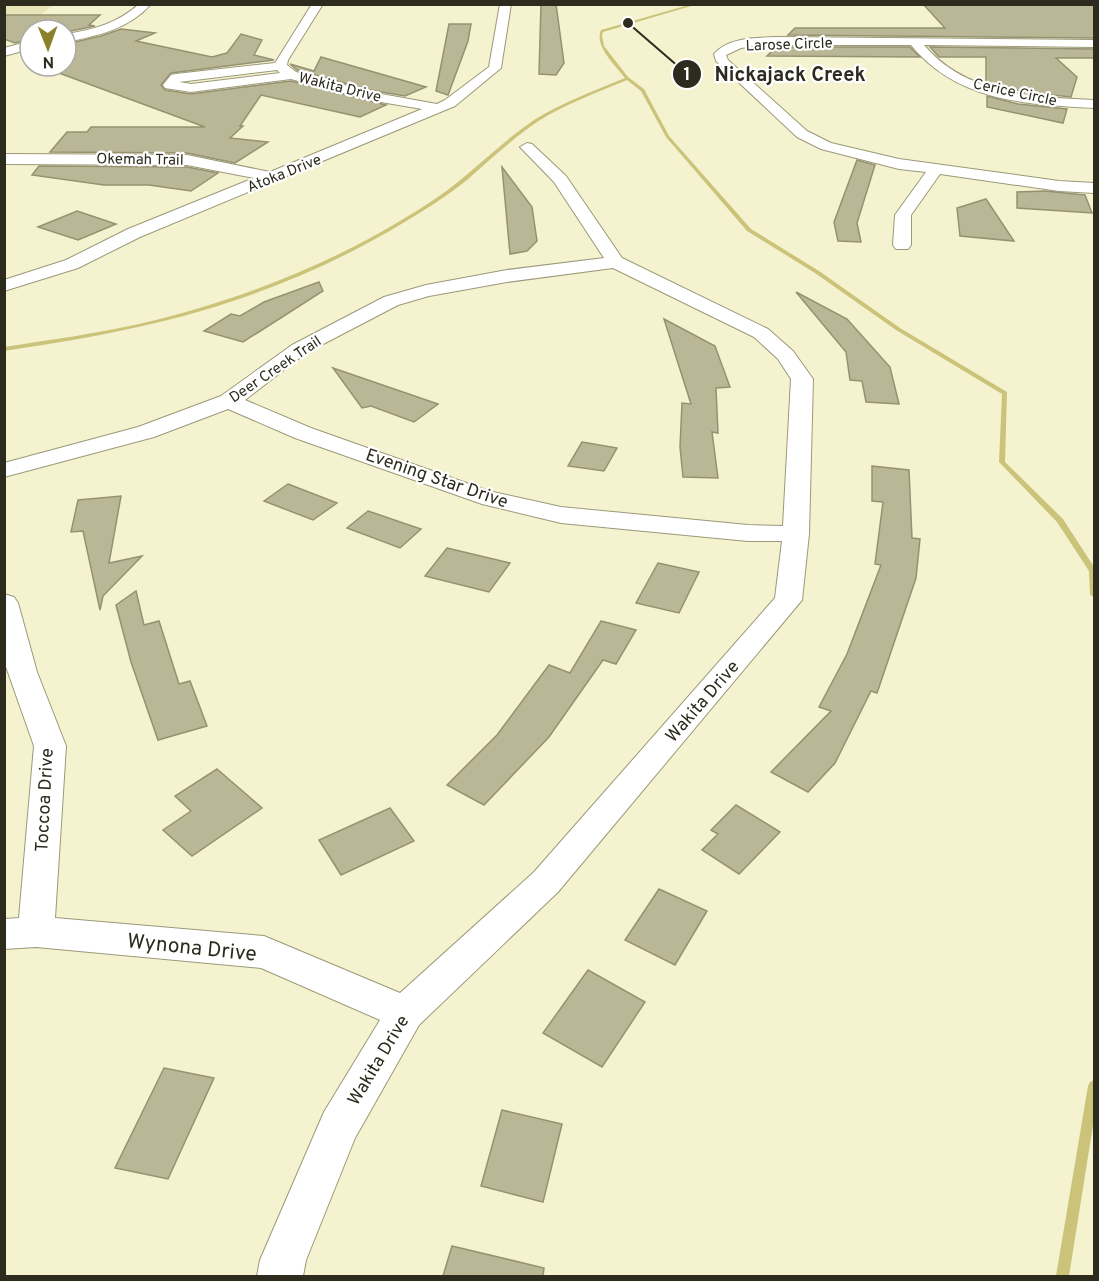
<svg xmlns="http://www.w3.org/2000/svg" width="1099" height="1281" font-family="Overpass,sans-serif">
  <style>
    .built { fill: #e8e5bb }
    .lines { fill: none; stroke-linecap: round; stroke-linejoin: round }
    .stream { fill: #cbc379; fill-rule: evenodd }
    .building { fill: #bab796; stroke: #959272; stroke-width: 1.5 }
    .minor-casing { stroke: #9b9979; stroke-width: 2 }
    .minor { fill: #fff; fill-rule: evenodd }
    .labels { text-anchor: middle; stroke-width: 4.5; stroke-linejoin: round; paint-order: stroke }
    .far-street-label { font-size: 15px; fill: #2c2b1e; stroke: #fff }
    .street-label { font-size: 18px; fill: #2c2b1e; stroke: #fff }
    .near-street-label { font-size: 21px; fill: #2c2b1e; stroke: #fff }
    .leader { fill: none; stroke: #2c2b1e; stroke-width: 2 }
    .callout-dot { fill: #2c2b1e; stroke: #fff; stroke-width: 2 }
    .mark-label { font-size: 18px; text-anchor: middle; font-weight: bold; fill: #fff }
    .callout-label { font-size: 20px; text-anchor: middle; font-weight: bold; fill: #2c2b1e; stroke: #fff; stroke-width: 4.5; stroke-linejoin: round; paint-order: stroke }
  </style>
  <rect width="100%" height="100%" fill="#f5f2cf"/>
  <!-- built -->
  <path class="built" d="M5 5H54L17 31H5Z"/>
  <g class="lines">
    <!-- stream -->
    <g class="stream">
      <path d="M692 4H698L603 32 602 36 604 46 628 77 644 89 669 136 751 229 819 271 900 328 1007 392 1005 462 1063 519 1094 567V597L1090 595 1089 571 1057 522 999 462 1002 394 896 330 815 273 747 231 666 137 641 91 627 80C596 93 565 104 537 122 512 139 490 160 467 180 447 196 425 210 403 223 322 272 231 307 138 327 94 337 49 344 4 351V347C49 340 94 334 139 324 230 303 320 269 400 221 422 208 444 194 464 177 487 158 509 137 534 120 563 102 594 91 625 78 615 65 594 46 601 30Z"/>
      <path d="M1094 1080V1119L1069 1276H1056L1088 1086 1090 1082Z"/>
    </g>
  </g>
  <!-- building -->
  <g class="building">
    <path d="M541 4H556L564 63 556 75 539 74Z"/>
    <path d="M923 4H1095V38L788 35 795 28H945Z"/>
    <path d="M4 15H100L89 25 95 26 66 32 30 30V39L15 43 4 39Z"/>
    <path d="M449 24H471L468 41 448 95 436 91Z"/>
    <path d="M121 29 155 33 136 41 212 57 227 53 241 34 262 40 254 55 274 60 171 73 161 85 165 90 191 94 291 81 386 105 360 117 261 95 240 126H243L230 138 268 142 235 163 187 153 50 152 67 132H87L91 127H205L40 66H66V44L101 36Z"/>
    <path d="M776 47H910L920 57 767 56Z"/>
    <path d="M930 47 1095 49V58H1056L1077 77 1071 97 1025 92 986 83V57H939Z"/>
    <path d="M321 57 426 87 405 96 370 90 297 70 290 64 314 71Z"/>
    <path d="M987 96 1018 104 1067 109 1063 123 987 107Z"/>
    <path d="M857 160 875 165 857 223 861 242 838 241 834 222Z"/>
    <path d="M39 166 187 167 218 173 191 191 149 185H104L32 175Z"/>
    <path d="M502 167 532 207 537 241 527 251 510 254Z"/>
    <path d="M1045 191 1085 195 1092 213 1017 208V192Z"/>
    <path d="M986 199 1014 241 960 236 957 208Z"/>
    <path d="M77 211 116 224 78 240 38 227Z"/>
    <path d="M319 282 323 291 243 342 204 331 231 314 240 316 264 302Z"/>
    <path d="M796 292 847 319 890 367 899 404 866 402 862 381 850 380 846 352Z"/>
    <path d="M664 319 715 346 730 387 716 388 718 433 712 432 718 478 683 477 680 447 682 403 691 404Z"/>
    <path d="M333 368 438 404 414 422 371 406 362 408Z"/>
    <path d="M582 442 617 448 604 471 568 466Z"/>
    <path d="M872 466 909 470 912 538 920 539 916 578 877 693 871 691 835 763 808 792 771 772 831 711 819 707 847 654 881 565 875 564 883 502 872 501Z"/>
    <path d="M288 484 337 503 313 520 264 501Z"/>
    <path d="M121 496 109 563 142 556 103 596 100 610 83 531 71 532 78 500Z"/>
    <path d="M368 511 421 529 400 548 347 528Z"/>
    <path d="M447 548 510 563 489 592 425 576Z"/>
    <path d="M658 563 699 572 679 613 636 603Z"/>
    <path d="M136 591 144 625 159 621 179 684 190 681 207 726 158 740 131 662 116 605Z"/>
    <path d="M601 621 636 630 616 664 603 660 549 737 484 805 447 785 497 735 549 665 570 673Z"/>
    <path d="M217 769 262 808 192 856 163 830 191 811 175 796Z"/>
    <path d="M736 805 780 832 739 874 702 850 718 834 711 830Z"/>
    <path d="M390 808 414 841 341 875 319 840Z"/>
    <path d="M659 889 707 911 675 965 625 940Z"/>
    <path d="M588 970 645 1002 602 1067 543 1033Z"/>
    <path d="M164 1068 214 1078 168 1179 115 1168Z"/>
    <path d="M502 1110 562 1124 543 1202 481 1186Z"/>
    <path d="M452 1246 544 1268 543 1276H443Z"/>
  </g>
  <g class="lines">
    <!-- minor casing -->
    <g class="minor-casing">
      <g id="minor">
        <path d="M139 4H151C129 29 97 36 66 42V34C93 30 118 23 139 4Z"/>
        <path d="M312 4H323L288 60 287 65 296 72 370 92 437 104 445 100 489 67 500 4H511L501 68 455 106 140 237 78 268 4 291V280L66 260 128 229 254 178 187 165 4 164V154L187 155 270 172 422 109 369 100 291 79 191 92 165 88 163 85 171 75 176 74 275 63ZM277 70 280 73 191 84 179 82Z"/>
        <path d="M777 37 1094 40V47L924 45C966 95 1033 97 1094 100V108C1026 104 958 102 911 45H762L741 48 726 55 728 60 807 131 831 143 899 159 1059 181 1094 183V193L1059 191 940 174 911 215V245L908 249H896L893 245 895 215 926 172 899 169 821 149 797 137 716 61 714 54C729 37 756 38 777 37Z"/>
        <path d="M30 41V49L4 56V48Z"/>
        <path d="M527 143 532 144 566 176 622 258 768 329 793 351 813 379 809 534 802 600 558 892 419 1025 355 1138 306 1260 303 1276H257L260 1260 324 1112 380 1020 261 968 36 947 4 949V919L19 918 34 746 4 661V594L14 597 18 603 37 672 66 746 55 918 264 936 400 993 534 872 775 598 782 541H748L561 523 482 504 295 438 228 409 154 437 4 477V463L138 427 221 396 292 345 384 297 426 285 507 270 604 258 554 182 520 147ZM613 268 754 337 778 359 791 379 783 526 748 525 561 507 489 491 311 428 245 400 306 353 398 305 429 296 507 282Z"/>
      </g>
    </g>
    <!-- minor -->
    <use href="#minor" class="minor"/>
  </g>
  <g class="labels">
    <!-- far-street labels -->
    <g class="far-street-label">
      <text transform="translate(789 44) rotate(-2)" y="5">Larose Circle</text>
      <text transform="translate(340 87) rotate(14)" y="5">Wakita Drive</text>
      <text transform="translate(1015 92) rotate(12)" y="5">Cerice Circle</text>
      <text transform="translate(140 159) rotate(1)" y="5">Okemah Trail</text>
      <text transform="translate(284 173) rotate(-22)" y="5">Atoka Drive</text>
      <text transform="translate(275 369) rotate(-34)" y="5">Deer Creek Trail</text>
    </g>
    <!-- street labels -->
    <g class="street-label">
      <text transform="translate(437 478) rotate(19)" y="6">Evening Star Drive</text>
      <text transform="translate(702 701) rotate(-49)" y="6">Wakita Drive</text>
      <text transform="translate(44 800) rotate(-87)" y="6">Toccoa Drive</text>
      <text transform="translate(378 1060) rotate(-59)" y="6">Wakita Drive</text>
    </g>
    <!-- near-street labels -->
    <g class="near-street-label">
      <text transform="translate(192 947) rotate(6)" y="7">Wynona Drive</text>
    </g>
  </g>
  <!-- callouts -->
  <path class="leader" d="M628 23L687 74"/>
  <g class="callout-dot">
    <circle cx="628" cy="23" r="6"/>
    <circle cx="687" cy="74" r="15"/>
  </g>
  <g class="mark-label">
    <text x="687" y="80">1</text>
  </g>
  <g class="callout-label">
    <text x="790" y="81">Nickajack Creek</text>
  </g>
  <!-- border -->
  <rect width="1099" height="1281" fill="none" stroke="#2c2b1e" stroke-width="12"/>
  <!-- north arrow -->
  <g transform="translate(48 48) rotate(179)"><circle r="28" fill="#ffffff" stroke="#abaaa5" stroke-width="1.5"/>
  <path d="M0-4.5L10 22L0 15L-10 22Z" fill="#8b8129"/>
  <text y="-9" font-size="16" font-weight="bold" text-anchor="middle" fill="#2c2b1e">N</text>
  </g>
</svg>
